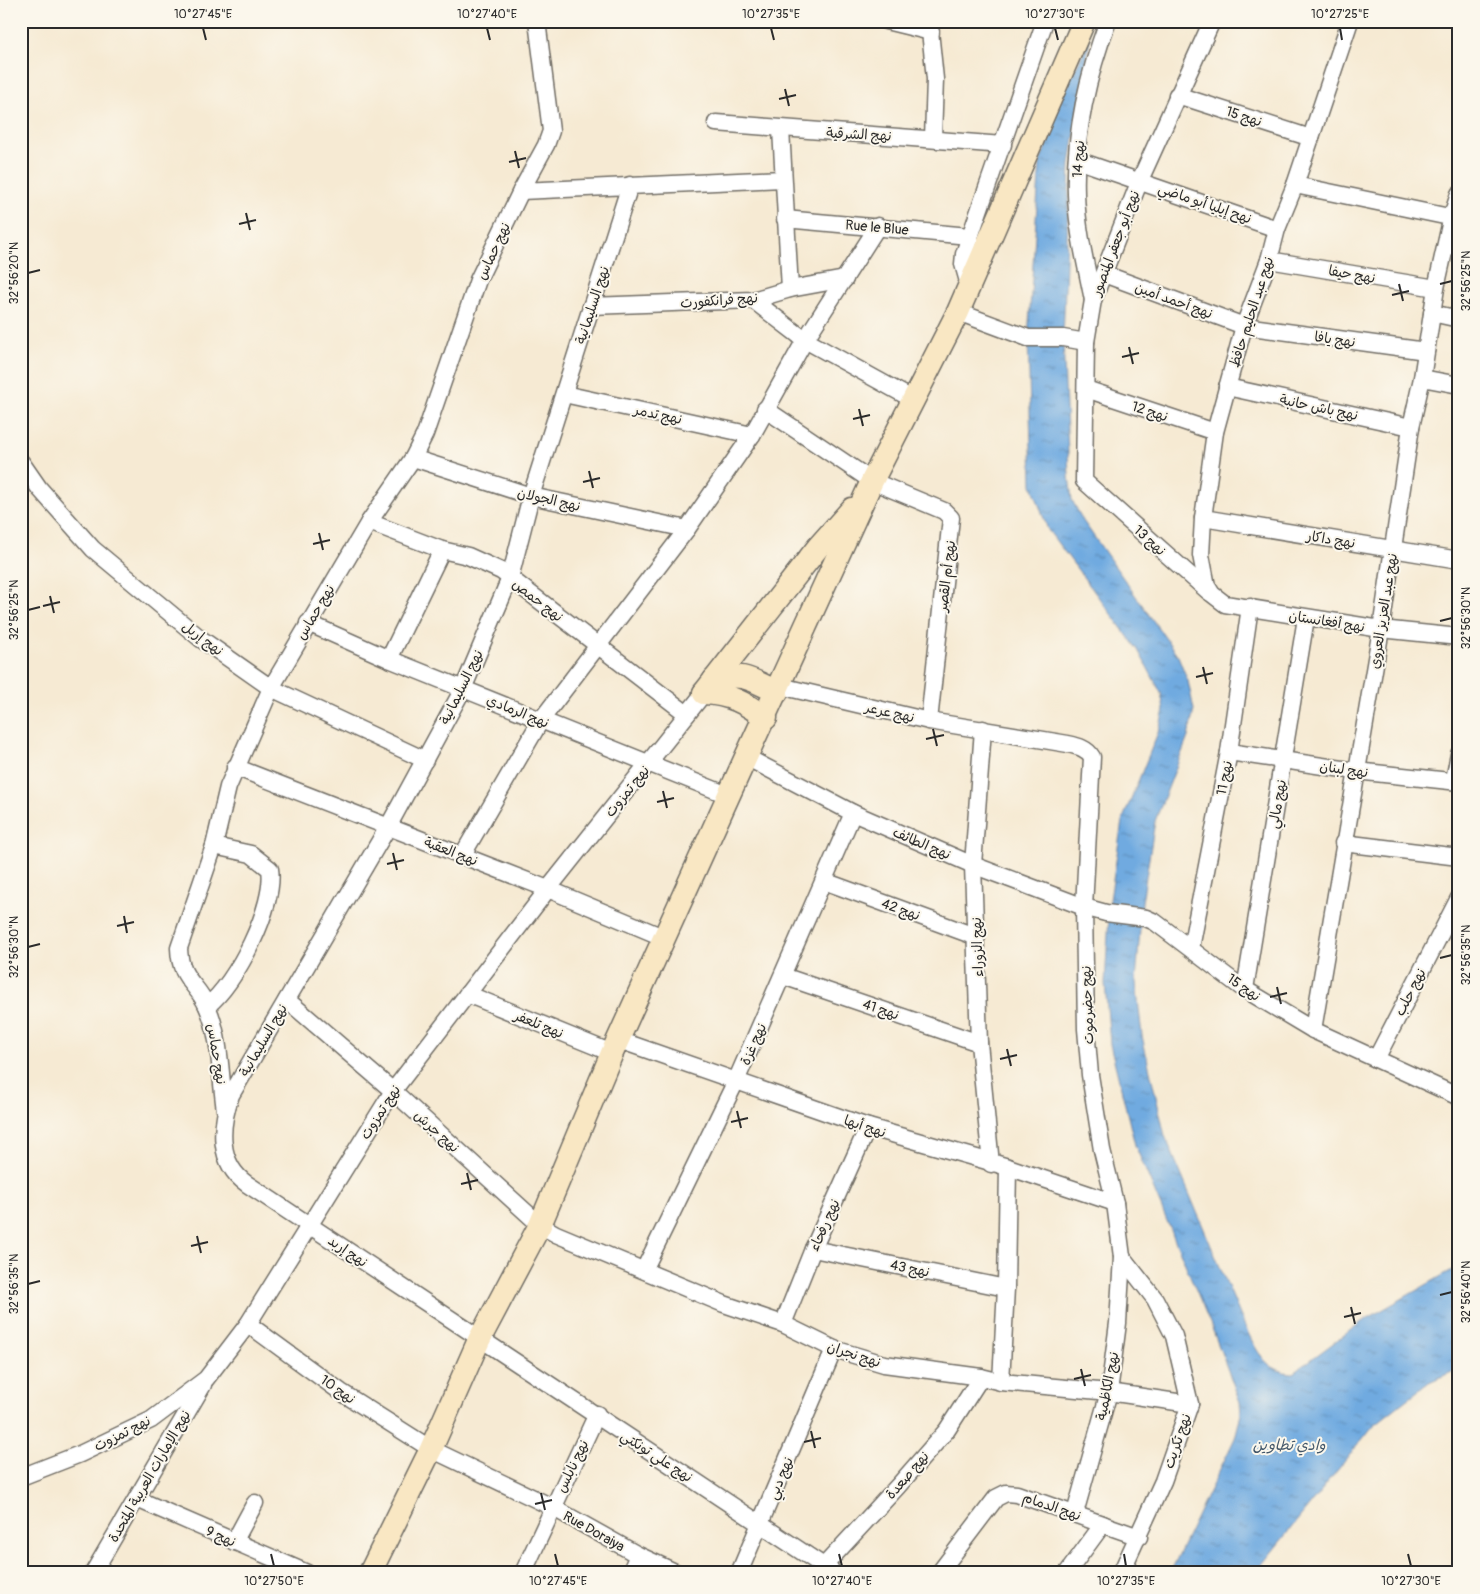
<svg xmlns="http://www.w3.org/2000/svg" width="1480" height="1594" font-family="Pangolin,'Playpen Sans Arabic',sans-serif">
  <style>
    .water { fill: url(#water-ripples); stroke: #4e6a86 }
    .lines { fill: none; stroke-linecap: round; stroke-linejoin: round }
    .street-casing { stroke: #726e66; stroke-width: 19 }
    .secondary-casing { stroke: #726e66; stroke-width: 25 }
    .street { stroke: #fff; stroke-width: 16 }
    .secondary { stroke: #f9e7c3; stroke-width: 22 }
    .ticks { fill: none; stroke: #2b2b2b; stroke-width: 2 }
    .labels { text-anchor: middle; stroke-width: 4; stroke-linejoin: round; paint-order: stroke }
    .street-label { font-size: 14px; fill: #2b2b2b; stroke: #fbf7ec }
    .water-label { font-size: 15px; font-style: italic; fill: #43576a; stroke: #fbf7ec }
    .neatline { fill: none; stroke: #2b2b2b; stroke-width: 2 }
    .ticks-label { font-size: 12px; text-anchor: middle; fill: #2b2b2b }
  </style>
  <defs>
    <pattern id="water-ripples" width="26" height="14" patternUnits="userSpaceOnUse" patternTransform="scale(1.25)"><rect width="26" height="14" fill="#70aae0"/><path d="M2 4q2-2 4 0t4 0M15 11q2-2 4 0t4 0" fill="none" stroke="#5c8bb6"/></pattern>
  </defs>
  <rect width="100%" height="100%" fill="#fbf7ec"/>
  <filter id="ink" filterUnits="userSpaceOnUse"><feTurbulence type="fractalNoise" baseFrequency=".02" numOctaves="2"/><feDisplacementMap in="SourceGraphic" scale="10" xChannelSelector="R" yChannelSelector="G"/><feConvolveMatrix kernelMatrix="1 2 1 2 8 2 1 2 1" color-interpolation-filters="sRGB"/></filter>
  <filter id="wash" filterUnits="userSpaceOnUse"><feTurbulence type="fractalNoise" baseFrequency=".0096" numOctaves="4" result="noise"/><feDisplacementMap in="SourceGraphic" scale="20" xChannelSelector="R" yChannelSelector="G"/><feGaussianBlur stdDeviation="1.12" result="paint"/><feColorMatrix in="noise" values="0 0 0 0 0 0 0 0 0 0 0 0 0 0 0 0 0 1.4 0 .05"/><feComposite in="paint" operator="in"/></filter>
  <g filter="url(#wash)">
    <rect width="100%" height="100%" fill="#f6ead3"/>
    <!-- water -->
    <path class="water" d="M1090 38 1070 164 1063 339 1069 476 1072 500 1083 521 1178 656 1188 681 1194 710 1188 737 1155 821 1142 902 1136 982 1142 1036 1165 1136 1243 1322C1254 1345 1264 1373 1293 1373L1363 1321 1459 1266V1369L1429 1382 1373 1426 1255 1573H1170L1235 1438 1241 1414 1240 1402 1210 1323 1135 1145 1110 1044 1105 983 1110 900 1122 821 1159 730 1164 710 1161 693 1138 650 1048 530 1032 485 1028 338 1040 161 1050 137 1051 119Z"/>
  </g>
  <g filter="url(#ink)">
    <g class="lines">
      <!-- street casing -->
      <g class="street-casing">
        <g id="street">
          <path d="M886 21 931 32"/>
          <path d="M929 21 935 79 933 138"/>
          <path d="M1350 21 1295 185 1277 229 1269 260 1244 326 1215 432 1203 518 1201 555 1207 586 1212 594 1225 604 1381 629 1459 637"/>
          <path d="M1177 95 1311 138"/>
          <path d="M716 123 1003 145"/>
          <path d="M781 129 790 289"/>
          <path d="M1077 160 1277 229"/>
          <path d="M630 185 531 496 510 578 463 689 388 827 231 1095C220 1126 217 1163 247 1184L834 1573"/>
          <path d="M1295 185 1459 219"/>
          <path d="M521 191 782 179"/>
          <path d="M785 219 969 236"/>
          <path d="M1269 260 1436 288"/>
          <path d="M1104 274 1244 326 1426 351"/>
          <path d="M969 285 963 264 964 254 1045 21"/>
          <path d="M753 300 805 340 912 399"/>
          <path d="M1093 300C1086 265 1077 229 1076 194 1074 134 1087 77 1108 21"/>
          <path d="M591 306 753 300 790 289 845 279"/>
          <path d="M958 312 1028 338H1063L1086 342"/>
          <path d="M1432 313 1459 319"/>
          <path d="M1422 378 1459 385"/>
          <path d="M1227 387 1411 427"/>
          <path d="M1086 389 1215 432"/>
          <path d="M564 394 752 435"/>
          <path d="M765 409 872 481 944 511 951 518 929 721"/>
          <path d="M413 458 531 496 687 529"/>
          <path d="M21 462 39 488 93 549 201 639 271 688 425 760"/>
          <path d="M1203 518 1459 560"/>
          <path d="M369 522 442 550 468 556 501 571 687 714"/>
          <path d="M1209 592 1084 481 1086 342 1093 300 1140 180 1212 21"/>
          <path d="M308 623 389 659 730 796"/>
          <path d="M389 659 442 550"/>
          <path d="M780 686 929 721 1068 744C1077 746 1087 748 1092 757L1084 907 1086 1029 1090 1075 1102 1150 1115 1203 1122 1257 1118 1323 1109 1392 1075 1513"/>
          <path d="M983 729 973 865 979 1043 991 1164"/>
          <path d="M1229 752 1356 771 1459 782"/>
          <path d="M746 757 853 813 973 865 1084 907 1106 913 1146 918 1155 922 1241 987 1313 1030 1459 1097"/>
          <path d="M235 767 548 889 665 938"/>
          <path d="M1454 780 1459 754"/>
          <path d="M1343 843 1459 857"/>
          <path d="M462 856 541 720 687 529 752 435 805 340 878 226"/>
          <path d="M824 881 977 937"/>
          <path d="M1191 948 1229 752 1250 607"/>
          <path d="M783 976 979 1043"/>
          <path d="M1245 989 1306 618"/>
          <path d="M467 994 612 1053"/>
          <path d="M287 1000 393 1091 540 1225 556 1234 724 1304 783 1324 834 1349 884 1364 981 1377 1001 1382 1109 1392 1190 1404"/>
          <path d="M207 1006C236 984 276 905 270 869L251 854 214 846"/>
          <path d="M1313 1030 1381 629 1411 427 1422 378 1436 288 1452 216 1459 194"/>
          <path d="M619 1040 868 1127 1008 1167 1115 1203"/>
          <path d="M1376 1059 1459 898"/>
          <path d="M225 1110C220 1077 221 1037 207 1006 196 982 180 980 179 948L214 846 228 787 271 688 369 522 413 458 425 434 478 280 521 191 546 145 551 131 537 21"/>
          <path d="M813 1249 1006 1288"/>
          <path d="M644 1270 736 1081 853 813"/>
          <path d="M248 1324 341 1392 431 1449 552 1507 638 1555 677 1573"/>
          <path d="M783 1324 813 1249 868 1127"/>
          <path d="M1001 1382 1006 1288 1008 1167"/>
          <path d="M21 1477 80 1454 151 1420 206 1379 248 1324 393 1091 548 889 704 693"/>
          <path d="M137 1499 307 1573"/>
          <path d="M234 1542 255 1503"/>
          <path d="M824 1566 898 1486 947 1430 981 1377"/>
          <path d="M93 1573 203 1385"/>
          <path d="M523 1573 597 1414"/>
          <path d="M630 1573 638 1555"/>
          <path d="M739 1573 834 1349"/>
          <path d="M939 1573 996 1498 1006 1493 1017 1494 1139 1537"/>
          <path d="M1067 1573 1103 1524"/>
          <path d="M1121 1573 1163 1481 1190 1404 1174 1336 1155 1299 1122 1257"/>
        </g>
      </g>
      <!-- secondary casing -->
      <g class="secondary-casing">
        <g id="secondary">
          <path d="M714 680C742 671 752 680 777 692"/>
          <path d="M704 693 819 546 852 509"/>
          <path d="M704 693C729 694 746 703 766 718"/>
          <path d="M370 1573 431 1449 479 1340 540 1225 612 1053 746 757 872 481 958 312 1084 21"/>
        </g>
      </g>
      <!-- street -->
      <use href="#street" class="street"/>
      <!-- secondary -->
      <use href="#secondary" class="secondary"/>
    </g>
  </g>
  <!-- ticks -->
  <path class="ticks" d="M203 28 206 40M487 28 490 40M771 28 774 40M1055 28 1058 40M1340 28 1342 40M785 89 789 106M779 99 796 95M515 151 519 168M509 162 526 158M246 213 250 230M239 224 256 220M28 273 40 270M1399 284 1403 301M1440 284 1452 281M1392 295 1409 291M1129 347 1133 364M1122 357 1139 353M859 409 863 426M853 419 870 415M589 471 593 488M583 482 600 478M319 533 323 550M313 544 330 540M50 596 54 613M43 606 60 602M28 610 40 607M1440 621 1452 618M1203 667 1207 684M1196 677 1213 673M933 729 937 746M926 739 944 735M663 791 667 808M657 802 674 798M393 853 397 870M387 864 404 860M124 916 127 933M117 926 134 922M28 947 40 944M1440 958 1452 955M1277 987 1281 1004M1270 997 1287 993M1007 1049 1011 1066M1000 1059 1017 1055M737 1111 741 1128M731 1122 748 1118M467 1173 471 1190M461 1184 478 1180M197 1236 201 1253M191 1246 208 1242M28 1284 40 1281M1440 1295 1452 1292M1351 1307 1355 1324M1344 1317 1361 1313M1081 1369 1085 1386M1074 1379 1091 1375M811 1431 815 1448M804 1442 821 1438M541 1493 545 1510M535 1504 552 1500M271 1554 274 1566M555 1554 558 1566M839 1554 842 1566M1124 1554 1126 1566M1408 1554 1411 1566"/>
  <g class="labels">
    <!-- street labels -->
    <g class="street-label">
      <text transform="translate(1244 116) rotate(18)" y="5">نهج 15</text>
      <text transform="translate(859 134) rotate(3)" y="5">نهج الشرقية</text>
      <text transform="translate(1078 159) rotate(-86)" y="5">نهج 14</text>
      <text transform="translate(1205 203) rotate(19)" y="5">نهح إيليا أبو ماضي</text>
      <text transform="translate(877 227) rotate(5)" y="5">Rue le Blue</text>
      <text transform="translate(1115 243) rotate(-69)" y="5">نهج أبو جعفر المنصور</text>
      <text transform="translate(493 251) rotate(-65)" y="5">نهج حماس</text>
      <text transform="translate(1352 274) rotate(10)" y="5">نهج حيفا</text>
      <text transform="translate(719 300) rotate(-4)" y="5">نهج فرانكفورت</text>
      <text transform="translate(1174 300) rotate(20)" y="5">نهج أحمد أمين</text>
      <text transform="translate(592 305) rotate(-72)" y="5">نهج السليمانية</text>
      <text transform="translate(1251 312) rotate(-72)" y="5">نهج عبد الحليم حافظ</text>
      <text transform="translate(1335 339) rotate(8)" y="5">نهج يافا</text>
      <text transform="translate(1319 407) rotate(12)" y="5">نهج باش حانبة</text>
      <text transform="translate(1150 411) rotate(18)" y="5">نهج 12</text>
      <text transform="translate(658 414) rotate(12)" y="5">نهج تدمر</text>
      <text transform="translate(549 499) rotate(13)" y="5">نهج الجولان</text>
      <text transform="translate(1331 539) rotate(9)" y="5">نهج داكار</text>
      <text transform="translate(1150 540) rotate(42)" y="5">نهج 13</text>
      <text transform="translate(946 576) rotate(-83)" y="5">نهج أم القصر</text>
      <text transform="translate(538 600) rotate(38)" y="5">نهج حمص</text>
      <text transform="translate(1383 611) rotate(-81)" y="5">نهج عبد العزيز العروي</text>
      <text transform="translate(315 612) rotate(-59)" y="5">نهج حماس</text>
      <text transform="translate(1327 621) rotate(9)" y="5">نهج أفغانستان</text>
      <text transform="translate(203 638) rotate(37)" y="5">نهج إربل</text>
      <text transform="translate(461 687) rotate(-64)" y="5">نهج السليمانية</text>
      <text transform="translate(518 711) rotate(22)" y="5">نهج الرمادي</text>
      <text transform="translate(890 712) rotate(13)" y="5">نهج عرعر</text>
      <text transform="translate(1344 769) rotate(8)" y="5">نهج لبنان</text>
      <text transform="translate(1224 778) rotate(-79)" y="5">نهج 11</text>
      <text transform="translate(627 791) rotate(-51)" y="5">نهج تمزوت</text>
      <text transform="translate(1277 804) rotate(-80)" y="5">نهج مالي</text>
      <text transform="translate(922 843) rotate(23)" y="5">نهج الطائف</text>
      <text transform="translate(451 851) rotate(21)" y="5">نهج العقبة</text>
      <text transform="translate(901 909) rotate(20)" y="5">نهج 42</text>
      <text transform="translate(977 947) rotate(-92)" y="5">نهج الزوراء</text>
      <text transform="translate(1244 987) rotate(34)" y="5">نهج 15</text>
      <text transform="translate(1410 992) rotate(-63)" y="5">نهج حلب</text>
      <text transform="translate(1087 1005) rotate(-92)" y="5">نهج حضرموت</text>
      <text transform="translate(881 1009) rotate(19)" y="5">نهج 41</text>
      <text transform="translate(539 1024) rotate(22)" y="5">نهج تلعفر</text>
      <text transform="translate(263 1040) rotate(-60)" y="5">نهج السليمانية</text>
      <text transform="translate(753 1044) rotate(-66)" y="5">نهج غزة</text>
      <text transform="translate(217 1054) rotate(81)" y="5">نهج حماس</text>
      <text transform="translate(380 1112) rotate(-57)" y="5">نهج تمزوت</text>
      <text transform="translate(865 1126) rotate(18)" y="5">نهج أبها</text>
      <text transform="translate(437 1131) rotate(42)" y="5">نهج جرش</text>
      <text transform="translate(824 1225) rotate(-66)" y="5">نهج رفحاء</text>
      <text transform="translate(348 1251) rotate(34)" y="5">نهج إربد</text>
      <text transform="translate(910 1268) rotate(11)" y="5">نهج 43</text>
      <text transform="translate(854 1354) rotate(18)" y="5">نهج نجران</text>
      <text transform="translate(1107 1386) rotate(-79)" y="5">نهج الكاظمية</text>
      <text transform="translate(338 1389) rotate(35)" y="5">نهج 10</text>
      <text transform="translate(122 1433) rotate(-27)" y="5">نهج تمزوت</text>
      <text transform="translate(1177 1441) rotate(-71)" y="5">نهج تكريت</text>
      <text transform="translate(657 1456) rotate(33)" y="5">نهج علي تونكتي</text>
      <text transform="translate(572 1466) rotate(-64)" y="5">نهج نابلس</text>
      <text transform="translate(907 1475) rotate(-49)" y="5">نهج صعدة</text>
      <text transform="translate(149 1476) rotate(-60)" y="5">نهج الإمارات العربية المتحدة</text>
      <text transform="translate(780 1478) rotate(-67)" y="5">نهج دبي</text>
      <text transform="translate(1052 1506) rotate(19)" y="5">نهج الدمام</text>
      <text transform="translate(594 1531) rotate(29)" y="5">Rue Doraiya</text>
      <text transform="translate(221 1536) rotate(24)" y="5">نهج 9</text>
    </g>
    <!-- water labels -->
    <g class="water-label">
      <text x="1289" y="1450">وادي تطاوين</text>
    </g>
  </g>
  <!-- margin -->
  <rect width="1480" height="1594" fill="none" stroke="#fbf7ec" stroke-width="55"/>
  <rect x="28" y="28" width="1424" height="1538" class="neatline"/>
  <g class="ticks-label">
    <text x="203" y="18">10°27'45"E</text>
    <text x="487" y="18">10°27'40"E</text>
    <text x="771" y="18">10°27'35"E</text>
    <text x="1055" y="18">10°27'30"E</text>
    <text x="1340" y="18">10°27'25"E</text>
    <text transform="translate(14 273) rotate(-90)" y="4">32°56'20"N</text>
    <text transform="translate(1466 281) rotate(-90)" y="4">32°56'25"N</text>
    <text transform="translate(14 610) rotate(-90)" y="4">32°56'25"N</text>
    <text transform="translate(1466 618) rotate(-90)" y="4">32°56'30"N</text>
    <text transform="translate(14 947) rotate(-90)" y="4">32°56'30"N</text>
    <text transform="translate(1466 955) rotate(-90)" y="4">32°56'35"N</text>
    <text transform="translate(14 1284) rotate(-90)" y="4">32°56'35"N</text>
    <text transform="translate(1466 1292) rotate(-90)" y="4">32°56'40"N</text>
    <text x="274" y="1585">10°27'50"E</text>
    <text x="558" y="1585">10°27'45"E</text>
    <text x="842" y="1585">10°27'40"E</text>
    <text x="1126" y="1585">10°27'35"E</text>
    <text x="1411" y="1585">10°27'30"E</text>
  </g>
</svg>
